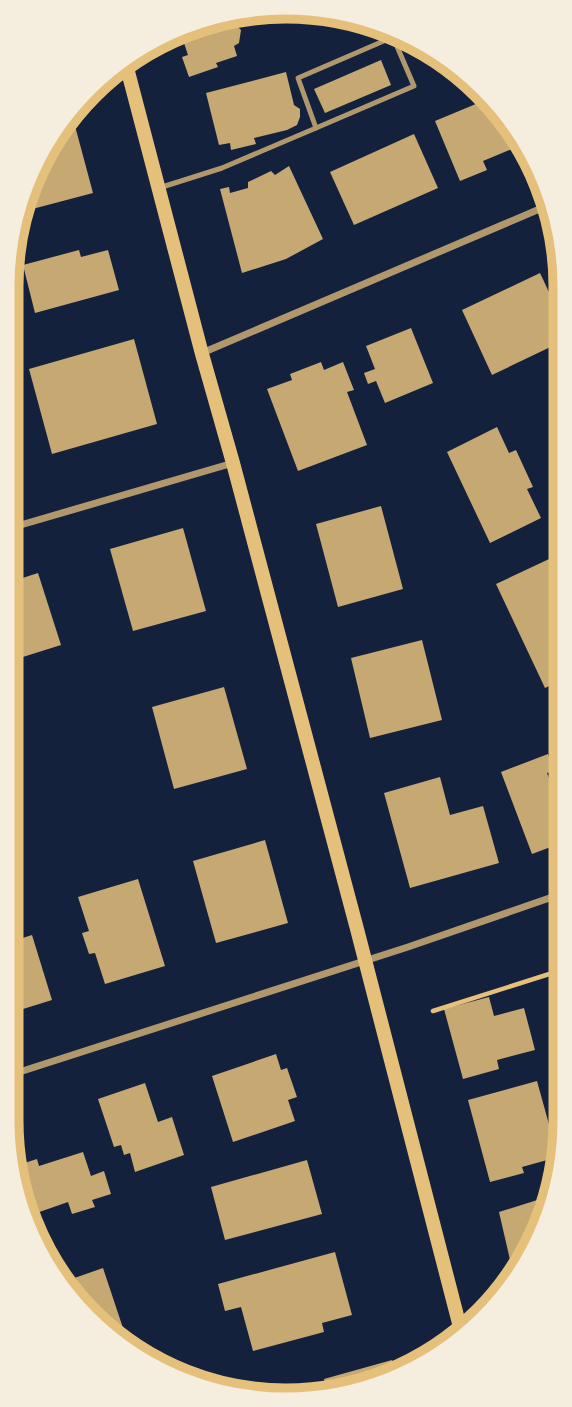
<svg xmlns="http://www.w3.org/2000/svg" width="572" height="1407" font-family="'Source Sans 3',sans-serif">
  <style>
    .building { fill: #c6a872 }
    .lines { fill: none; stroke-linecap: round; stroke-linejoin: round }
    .path { stroke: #e5c07b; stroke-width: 4.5 }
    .service { stroke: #b1986c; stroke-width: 5 }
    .minor { stroke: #b1986c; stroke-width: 7 }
    .secondary { stroke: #e5c07b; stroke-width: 14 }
    .rim { fill: none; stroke: #e5c07b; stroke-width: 9 }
  </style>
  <rect width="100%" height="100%" fill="#14213d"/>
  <!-- building -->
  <g class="building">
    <path d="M225 19 227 22 232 21 241 30 239 43 234 46 237 56 216 63 218 67 189 77 182 57 188 55 180 31Z"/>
    <path d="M381 60 391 85 325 113 314 89Z"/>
    <path d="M286 72 294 105 300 109V117L297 125 287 130 254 138 256 144 231 150 230 143 219 145 206 93Z"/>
    <path d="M476 84 496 102 524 144 483 161 487 170 460 181 435 121 483 101Z"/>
    <path d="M71 111 93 193 21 212 22 197Z"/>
    <path d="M414 134 438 188 354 225 330 172Z"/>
    <path d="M289 166 323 239 286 259 242 273 220 189 229 187 230 193 248 188V182L271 171 275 175Z"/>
    <path d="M79 250 81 257 108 250 119 290 35 313 23 265Z"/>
    <path d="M540 273 563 322V341L492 375 462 310Z"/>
    <path d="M411 328 433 383 385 403 376 381 368 384 364 373 375 369 366 346Z"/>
    <path d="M134 339 157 424 52 454 29 369Z"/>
    <path d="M321 362 324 370 343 362 354 390 347 392 367 445 298 471 267 389 292 380 290 374Z"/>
    <path d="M497 427 509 453 516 450 533 487 527 489 541 518 490 543 447 452Z"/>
    <path d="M381 506 403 589 338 607 316 524Z"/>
    <path d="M183 528 206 611 133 631 110 549Z"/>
    <path d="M562 553 564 679 545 688 496 584Z"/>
    <path d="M38 573 61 645 7 662V583Z"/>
    <path d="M422 640 442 720 370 738 351 658Z"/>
    <path d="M224 687 247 769 174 789 152 707Z"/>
    <path d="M548 754 554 771 547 773 564 818V842L532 854 501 772Z"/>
    <path d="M440 777 450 815 483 806 499 863 410 888 384 793Z"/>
    <path d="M265 840 288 923 216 943 193 861Z"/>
    <path d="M138 879 165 966 105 984 95 953 89 954 82 933 89 931 78 897Z"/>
    <path d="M32 935 52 1000 7 1014V943Z"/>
    <path d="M489 997 494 1016 524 1008 535 1050 497 1060 499 1069 463 1079 444 1009Z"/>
    <path d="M276 1054 281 1070 287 1068 297 1097 288 1100 295 1121 233 1142 212 1076Z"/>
    <path d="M537 1081 558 1157 522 1167 524 1173 490 1182 468 1100Z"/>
    <path d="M145 1083 158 1122 172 1117 184 1155 135 1172 130 1153 124 1155 121 1145 114 1147 98 1099Z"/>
    <path d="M83 1152 91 1176 104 1171 111 1194 92 1200 95 1207 72 1214 68 1202 25 1217 22 1209 15 1166 37 1159 39 1166Z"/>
    <path d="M307 1160 322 1214 225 1240 211 1187Z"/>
    <path d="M553 1195 550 1210 514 1277 499 1212Z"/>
    <path d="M335 1252 352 1315 322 1323 324 1332 253 1351 241 1307 225 1311 218 1284Z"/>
    <path d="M103 1268 130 1349 76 1305 63 1282Z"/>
    <path d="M392 1360 396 1374 341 1395H328L324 1379Z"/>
  </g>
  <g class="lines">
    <!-- path -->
    <path class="path" d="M433 1011 565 969"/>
    <!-- service -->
    <g class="service">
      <path d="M393 37 414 86 316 128 298 78Z"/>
      <path d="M159 188 222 168 316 128"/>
    </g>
    <!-- minor -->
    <g class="minor">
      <path d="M202 353 549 205"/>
      <path d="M7 529 233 463"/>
      <path d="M7 1076 408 947 564 893"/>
    </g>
    <!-- secondary -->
    <path class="secondary" d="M126 64 202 354 233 463 357 929 461 1331"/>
  </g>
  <!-- crop -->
  <path d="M0 0H572V1407H0ZM286 19H286A267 267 0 0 1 553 286V1121A267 267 0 0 1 286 1388H286A267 267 0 0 1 19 1121V286A267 267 0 0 1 286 19Z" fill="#f5edde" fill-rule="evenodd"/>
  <path class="rim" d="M286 19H286A267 267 0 0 1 553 286V1121A267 267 0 0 1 286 1388H286A267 267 0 0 1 19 1121V286A267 267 0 0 1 286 19Z"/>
</svg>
